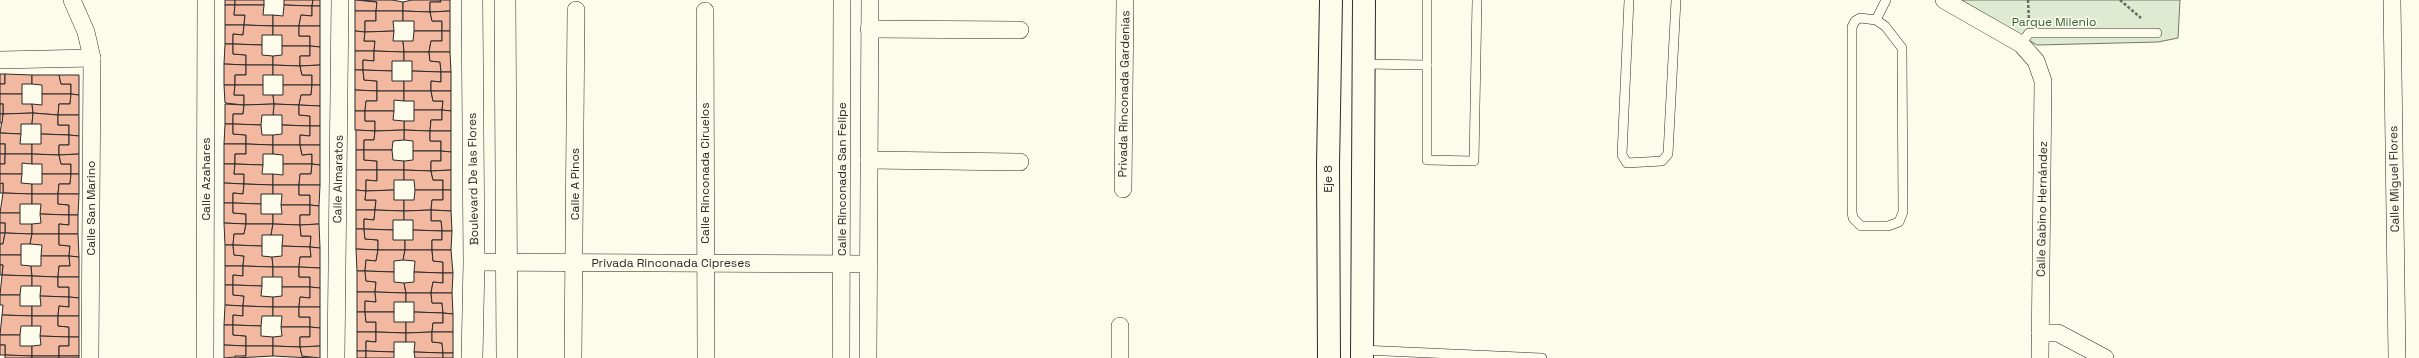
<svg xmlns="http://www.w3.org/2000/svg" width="2419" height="358" font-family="'Space Grotesk',sans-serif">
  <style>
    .green { fill: #deebd1; stroke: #74746e }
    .building { fill: #f2b8a0; stroke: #2b2b2b }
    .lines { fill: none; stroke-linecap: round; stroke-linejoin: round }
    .service-casing { stroke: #2b2b2b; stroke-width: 10 }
    .minor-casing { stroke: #2b2b2b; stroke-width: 18 }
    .tertiary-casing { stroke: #2b2b2b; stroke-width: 22 }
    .secondary-casing { stroke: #2b2b2b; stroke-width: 24 }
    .path { stroke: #6a6964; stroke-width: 2.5; stroke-dasharray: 3 2; stroke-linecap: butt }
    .service { stroke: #fdfbea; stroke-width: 9 }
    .minor { stroke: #fdfbea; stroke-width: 17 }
    .tertiary { stroke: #fdfbea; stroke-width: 21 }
    .secondary { stroke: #fdfbea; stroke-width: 22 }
    .labels { text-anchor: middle; stroke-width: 3; stroke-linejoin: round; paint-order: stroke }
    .park-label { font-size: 12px; fill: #34623c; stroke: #fdfbea }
    .street-label { font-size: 12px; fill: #2b2b2b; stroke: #fdfbea }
  </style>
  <rect width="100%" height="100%" fill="#fdfbea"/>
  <!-- green -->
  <path class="green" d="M1960 0H2180L2178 38 2158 42 2037 45Z"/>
  <!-- building -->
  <g class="building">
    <rect x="225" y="0" width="10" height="5"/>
    <rect x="235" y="0" width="29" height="5"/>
    <path d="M284 0H313L312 6 284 5Z"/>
    <path d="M313 0H320V6H312Z"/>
    <path d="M355 0 377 2 376 11H355Z"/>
    <path d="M392 0 403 2V11H376L377 2 363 0Z"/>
    <path d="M412 0H440L441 2H430V12L403 11V2Z"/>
    <path d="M440 0H450V11L430 12V2H441Z"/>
    <path d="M225 5H235L234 15H245L244 25H225Z"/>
    <path d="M235 5H264L263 15H273V26L244 25 245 15H234Z"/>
    <path d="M284 5 312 6V16L301 15 299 26H273V15L283 16Z"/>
    <path d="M312 6H320V26H299L301 15 312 16Z"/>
    <path d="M355 11H376V21H365V32L355 31Z"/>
    <path d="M376 11H403V21H393L394 31 365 32V21H376Z"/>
    <path d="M403 11 430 12 432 21H442V31H414V21H403Z"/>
    <path d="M450 11V31H442V21H432L430 12Z"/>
    <path d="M225 25H244L243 35 233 34V44H225Z"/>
    <path d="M244 25 273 26V35H262V45L233 44V34L243 35Z"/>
    <path d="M273 26H299V36H310V46H282V35H273Z"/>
    <path d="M299 26H320V47L310 46V36H299Z"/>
    <path d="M355 31 365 32 364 41H375L374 51H355Z"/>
    <path d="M394 31 393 41H403L404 52 374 51 375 41H364L365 32Z"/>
    <path d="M414 31H442V41H431L429 52H404L403 41H413Z"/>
    <path d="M442 31H450V52H429L431 41H442Z"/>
    <path d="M225 44H233V54L246 55V65L224 64Z"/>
    <path d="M233 44 262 45V55L273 56V65H246V55L233 54Z"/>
    <path d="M282 46H310V56H300V66L273 65V56L282 55Z"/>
    <path d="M310 46 320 47V65L300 66V56H310Z"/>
    <path d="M355 51H374V61L363 60V70H355Z"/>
    <path d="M374 51 404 52V61H392V71L363 70V60L374 61Z"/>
    <path d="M404 52H429L430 61 440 62 441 72 412 71V61H404Z"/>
    <path d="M429 52H450L451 72H441L440 62 430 61Z"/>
    <path d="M224 64 246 65V75H235V85H224Z"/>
    <path d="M246 65H273V75H263V85H235V75H246Z"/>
    <path d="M273 65 300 66 302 75H312V85H283V75H273Z"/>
    <path d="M320 65V85H312V75H302L300 66Z"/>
    <path d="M355 70H363L364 80 377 81V91L355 90Z"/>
    <path d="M363 70 392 71V81H404V91H377V81L364 80Z"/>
    <path d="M412 71 441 72V82L431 81V91H404V81H412Z"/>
    <path d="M441 72H451V91H431V81L441 82Z"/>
    <rect x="0" y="74" width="5" height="10"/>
    <path d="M5 74 32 75V84H22V94H0V84H5Z"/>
    <path d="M32 75H59L61 84H71V94H42V85L32 84Z"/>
    <path d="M59 75H79V95L71 94V84H61Z"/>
    <path d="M224 85H235L234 95H244V105L225 103Z"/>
    <path d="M235 85H263V95H273L274 104 244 105V95H234Z"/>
    <path d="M283 85H312L311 95H301L299 105 274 104 273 95H283Z"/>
    <path d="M312 85H320V106L299 105 301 95H311Z"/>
    <path d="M355 90 377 91V101H366L365 111H355Z"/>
    <path d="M377 91H404V101L394 100V111H365L366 101H377Z"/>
    <path d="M404 91H431L433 101H443L442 110H414V101H404Z"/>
    <path d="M431 91H451V111L442 110 443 101H433Z"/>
    <path d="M0 94H22V104H32L33 113 3 114V104H0Z"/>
    <path d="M42 94H71L70 104H59L58 115 33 113 32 104 42 105Z"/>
    <path d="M71 94 79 95V115H58L59 104H70Z"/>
    <rect x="0" y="104" width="3" height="10"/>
    <path d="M225 104 244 105 243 114H233V124H225Z"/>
    <path d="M274 104 299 105V115L310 116V126L282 125V115H273Z"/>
    <path d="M274 104 273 115H262L261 125 233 124V114H243L244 105Z"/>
    <path d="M299 105 320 106V126H310V116L299 115Z"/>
    <path d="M414 110H442V120H431L430 131 404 130V121H414Z"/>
    <path d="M442 110 451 111V131H430L431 120H442Z"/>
    <path d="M355 111H365V121H375V131L355 130Z"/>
    <path d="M365 111H394L393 120 404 121V130L375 131V121H365Z"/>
    <path d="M33 113 32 124H21V134L0 133 3 114Z"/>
    <path d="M33 113 58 115V125H69V135L41 134V124H32Z"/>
    <path d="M0 114H3L2 123H0Z"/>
    <path d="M58 115H79V136L69 135V125H58Z"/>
    <path d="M225 124H233V134L246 135V144H224Z"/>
    <path d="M233 124 261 125 262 135H273V145L246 144V135L233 134Z"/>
    <path d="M282 125 310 126V136L300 135V145H273V135L282 134Z"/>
    <path d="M310 126H320V145H300V135L310 136Z"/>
    <path d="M356 130 375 131 374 140H364V150H356Z"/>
    <path d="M404 130 430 131V141H441V151H413V141L404 140Z"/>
    <path d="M404 130V140L393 141 392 150H364V140H374L375 131Z"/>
    <path d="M430 131H451V152L441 151V141H430Z"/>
    <path d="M0 133 21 134 20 144H32V154H5V144H0Z"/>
    <path d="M41 134 69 135V145H59V155L32 154V144H41Z"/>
    <path d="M69 135 79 136V154L59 155V145H69Z"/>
    <rect x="0" y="144" width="5" height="10"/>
    <path d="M224 144H246V154H235V164H224Z"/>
    <path d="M246 144 273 145V154H263V165L235 164V154H246Z"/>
    <path d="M273 145H300L302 155 312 154V164H283V155L273 154Z"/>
    <path d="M300 145H320V165L312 164V154L302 155Z"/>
    <path d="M356 150H364V160L377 161V170H356Z"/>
    <path d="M364 150H392L393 160 404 161V170H377V161L364 160Z"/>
    <path d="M413 151H441V161H431V171L404 170V161L413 160Z"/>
    <path d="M441 151 451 152V170L431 171V161H441Z"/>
    <rect x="0" y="154" width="5" height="10"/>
    <path d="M5 154H32V164L22 163V174H0V164H5Z"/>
    <path d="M32 154 59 155 61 164H71V174H42V164H32Z"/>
    <path d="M79 154V174H71V164H61L59 155Z"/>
    <path d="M224 164H235L234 174H244V184L224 183Z"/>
    <path d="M235 164 263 165 262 174H273V185L244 184V174H234Z"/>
    <path d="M283 164H312L311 174H300L299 185H273V174L283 175Z"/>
    <path d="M312 164 320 165V185H299L300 174H311Z"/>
    <path d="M356 170H377V181L366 180V191L356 190Z"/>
    <path d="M377 170H404V180H394V190L366 191V180L377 181Z"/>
    <path d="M404 170 431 171 433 180H443V190H415L414 180H404Z"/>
    <path d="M451 170V190H443V180H433L431 171Z"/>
    <path d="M0 174H22L21 183 32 184V194L3 193V183L0 184Z"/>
    <path d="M42 174H71L70 184H59L58 194H32V184H42Z"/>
    <path d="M71 174H79V194H58L59 184H70Z"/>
    <path d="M3 183V193H0V184Z"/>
    <path d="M224 183 244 184 243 194 233 193V203H224Z"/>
    <path d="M244 184 273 185V194H261V204L233 203V193L243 194Z"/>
    <path d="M273 185H299V195H310V205H281L282 194H273Z"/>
    <path d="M299 185H320L319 206 310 205V195H299Z"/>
    <path d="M356 190 366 191 365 200H376L375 210H356Z"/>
    <path d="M394 190V200H404V211L375 210 376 200H365L366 191Z"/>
    <path d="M415 190H443V200H432L431 210 404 211V200H414Z"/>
    <path d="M443 190H451V211L431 210 432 200H443Z"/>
    <path d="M3 193 32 194V204H20V213H0Z"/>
    <path d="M32 194H58V204L69 205V215L40 214 41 204H32Z"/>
    <path d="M58 194H79L78 215H69V205L58 204Z"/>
    <path d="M224 203H233V213L246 214V224L224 223Z"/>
    <path d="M233 203 261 204V214H273V224H246V214L233 213Z"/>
    <path d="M281 205H310V215H300V225L273 224V214H282Z"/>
    <path d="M310 205 319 206V224L300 225V215H310Z"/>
    <path d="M356 210H375L374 220 364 219V229H356Z"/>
    <path d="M375 210 404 211V220H393V230L364 229V219L374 220Z"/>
    <path d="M431 210 451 211 452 231H442L441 221H431Z"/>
    <path d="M431 210V221H441L442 231 413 230V220H404V211Z"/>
    <path d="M0 213H20V224H32V234L5 233V223H0Z"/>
    <path d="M40 214 69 215V225L59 224V234H32V224L41 223Z"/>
    <path d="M69 215H78V234H59V224L69 225Z"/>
    <rect x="0" y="223" width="5" height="10"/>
    <path d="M224 223 246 224 244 234H234L233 245H225Z"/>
    <path d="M246 224H273L271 235H262V246L233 245 234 234H244Z"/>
    <path d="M273 224 300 225 301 236H311L310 247 282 246 283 235H271Z"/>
    <path d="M319 224 320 248 310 247 311 236H301L300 225Z"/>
    <path d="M356 229H364L365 239 378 240V250L356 249Z"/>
    <path d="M364 229 393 230V240H405V250H378V240L365 239Z"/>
    <path d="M413 230 442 231V240H432V250H405V240H413Z"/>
    <path d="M442 231H452L451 250H432V240H442Z"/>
    <path d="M0 233H5L3 244H0Z"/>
    <path d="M5 233 32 234 30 244H21V255H0V244H3Z"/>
    <path d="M32 234H59V245L70 246 69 256H41L42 245 30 244Z"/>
    <path d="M59 234H78L79 257 69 256 70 246 59 245Z"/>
    <path d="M225 245H233L234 255 244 256 243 266H225Z"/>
    <path d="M233 245 262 246V256L272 257 273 267 243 266 244 256 234 255Z"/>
    <path d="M282 246 310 247 311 257H300L299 267H273L272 257 282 256Z"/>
    <path d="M310 247 320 248V268L299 267 300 257H311Z"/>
    <path d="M356 249 378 250 376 261 366 260 365 271H357Z"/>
    <path d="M378 250H405L403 260 394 261V272L365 271 366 260 376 261Z"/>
    <path d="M405 250H432L433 261 443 262V273L414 272 415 261 403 260Z"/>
    <path d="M432 250H451L453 273H443V262L433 261Z"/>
    <path d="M0 255H21V265L31 266 32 276 2 275 3 265H0Z"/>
    <path d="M41 256H69L70 266H59L58 277 32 276 31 266H41Z"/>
    <path d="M69 256 79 257V277H58L59 266H70Z"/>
    <path d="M0 265H3L2 275H0Z"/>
    <path d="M225 266H243V276L233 275V285H225Z"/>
    <path d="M243 266 273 267V277H262V286L233 285V275L243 276Z"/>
    <path d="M273 267H299V277H310V287H282V277H273Z"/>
    <path d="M299 267 320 268V288L310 287V277H299Z"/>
    <path d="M357 271H365L366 281 376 282 375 292H357Z"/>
    <path d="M365 271 394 272V282L404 283 406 293 375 292 376 282 366 281Z"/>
    <path d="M414 272 443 273V283L433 282 431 293H406L404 283 414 282Z"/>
    <path d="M443 273H453L452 293H431L433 282 443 283Z"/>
    <path d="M2 275 32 276V286H21L20 295H0Z"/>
    <path d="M32 276 58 277V287H69V297L40 296 41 286H32Z"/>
    <path d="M58 277H79V298L69 297V287H58Z"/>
    <path d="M225 285H233V295L244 296 243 306 225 305Z"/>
    <path d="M233 285 262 286 261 296 273 297V307L243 306 244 296 233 295Z"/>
    <path d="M282 287H310V298L300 297 299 307H273V297L282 296Z"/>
    <path d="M310 287 320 288V307H299L300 297 310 298Z"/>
    <path d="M357 292H375L376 302 365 301V312H357Z"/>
    <path d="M375 292 406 293V302H394V312H365V301L376 302Z"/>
    <path d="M406 293H431L432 303H442L443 313 414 312V302H406Z"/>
    <path d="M431 293H452L453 314 443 313 442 303H432Z"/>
    <path d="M0 295H20V306H32V316L2 315 3 305H0Z"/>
    <path d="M40 296 69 297V307L59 306 58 316H32V306H41Z"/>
    <path d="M69 297 79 298V316H58L59 306 69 307Z"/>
    <path d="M225 305 243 306V316L233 315V325H224Z"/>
    <path d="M243 306 273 307V316H262L261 326 233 325V315L243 316Z"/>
    <path d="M273 307H299V317H310V327H281L282 316H273Z"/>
    <path d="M299 307H320V328L310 327V317H299Z"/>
    <path d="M357 312H365L366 322H376V332H357Z"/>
    <path d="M365 312H394V322H406V333L376 332V322H366Z"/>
    <path d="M414 312 443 313V323H433L432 332 406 333V322H414Z"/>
    <path d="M443 313 453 314V332H432L433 323H443Z"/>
    <path d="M2 315 32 316V326H21L20 335H0Z"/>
    <path d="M32 316H58V326L69 327V337L40 336 41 326H32Z"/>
    <path d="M58 316H79V337H69V327L58 326Z"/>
    <path d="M224 325H233V335L246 336V346L224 345Z"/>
    <path d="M233 325 261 326V336L273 337V346H246V336L233 335Z"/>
    <path d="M281 327H310V337H300V347L273 346V337L282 336Z"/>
    <path d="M310 327 320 328V346L300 347V337H310Z"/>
    <path d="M357 332H376V342L366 341V351H357Z"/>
    <path d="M376 332 406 333V342H394V352L366 351V341L376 342Z"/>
    <path d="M432 332V342L442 343 443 353 414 352 415 342H406V333Z"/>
    <path d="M432 332H453V353H443L442 343 432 342Z"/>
    <path d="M0 335H20V346H32V356L5 355V345H0Z"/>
    <path d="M40 336 69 337V346H59V356H32V346L41 345Z"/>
    <path d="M69 337H79V356H59V346H69Z"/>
    <rect x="0" y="345" width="5" height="10"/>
    <path d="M224 345 246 346V356L224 358Z"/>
    <path d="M246 346H273V356L235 358V356H246Z"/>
    <path d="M273 346 300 347 302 356H312V358L273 356Z"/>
    <path d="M320 346V358L302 356 300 347Z"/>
    <rect x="357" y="351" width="9" height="7"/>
    <path d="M366 351 394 352V358H366Z"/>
    <path d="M414 352 443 353V358H415Z"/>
    <rect x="443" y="353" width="10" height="5"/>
    <path d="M5 355 32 356V358H5Z"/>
    <rect x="32" y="356" width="27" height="2"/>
    <rect x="59" y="356" width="20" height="2"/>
  </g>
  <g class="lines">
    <!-- service casing -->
    <g class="service-casing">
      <g id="service">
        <path d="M1427 0V160L1474 161 1477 0"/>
        <path d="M1629 0 1622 155 1627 163 1662 161 1668 154 1676 0"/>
        <path d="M1860 18 1876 20 1885 26 1902 48 1903 212 1899 222 1888 226H1861L1853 218 1852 212V27L1855 21Z"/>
        <path d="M1876 20 1886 0"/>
        <path d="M2021 44 2029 33H2157"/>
        <path d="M1363 64 1427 65"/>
        <path d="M1362 350 1542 358"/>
      </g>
    </g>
    <!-- minor casing -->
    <g class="minor-casing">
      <g id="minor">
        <path d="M72 0 86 32 92 58 90 358"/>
        <path d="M1944 0 2021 44 2036 61 2043 81 2040 358"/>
        <path d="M2392 0 2397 358"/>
        <path d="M705 11 706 358"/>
        <path d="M869 29 1020 30"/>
        <path d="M0 60 92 58"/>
        <path d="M869 160 1020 162"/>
        <path d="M1123 189 1125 0"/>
        <path d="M474 262 868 264"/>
        <path d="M1120 326V358"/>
        <path d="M2040 333H2058L2105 358"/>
        <path d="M205 358 206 0"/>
        <path d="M336 358 340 0"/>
        <path d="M573 358 576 10"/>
        <path d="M841 358 842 0"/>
        <path d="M868 358 870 0"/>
      </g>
    </g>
    <!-- tertiary casing -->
    <g class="tertiary-casing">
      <g id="tertiary">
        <path d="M472 0 474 262 472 358"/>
        <path d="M505 0 507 358"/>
      </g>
    </g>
    <!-- secondary casing -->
    <g class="secondary-casing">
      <g id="secondary">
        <path d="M1329 358 1328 165 1331 0"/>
        <path d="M1362 358 1364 0"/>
      </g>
    </g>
    <!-- path -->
    <g class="path">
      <path d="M2028 0 2029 20"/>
      <path d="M2120 0 2141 18"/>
    </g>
    <!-- service -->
    <use href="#service" class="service"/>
    <!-- minor -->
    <use href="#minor" class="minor"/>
    <!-- tertiary -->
    <use href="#tertiary" class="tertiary"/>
    <!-- secondary -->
    <use href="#secondary" class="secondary"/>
  </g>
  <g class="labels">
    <!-- park labels -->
    <g class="park-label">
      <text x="2054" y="26">Parque Milenio</text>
    </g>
    <!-- street labels -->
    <g class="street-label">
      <text transform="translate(1124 94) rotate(-89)" y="4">Privada Rinconada Gardenias</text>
      <text transform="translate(705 173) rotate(-90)" y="4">Calle Rinconada Ciruelos</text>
      <text transform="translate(206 179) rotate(-90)" y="4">Calle Azahares</text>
      <text transform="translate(338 179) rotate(-89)" y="4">Calle Almaratos</text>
      <text transform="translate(473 179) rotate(-91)" y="4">Boulevard De las Flores</text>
      <text transform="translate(842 179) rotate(-90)" y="4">Calle Rinconada San Felipe</text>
      <text transform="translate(1328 179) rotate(-90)" y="4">Eje 8</text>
      <text transform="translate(2394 179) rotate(-91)" y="4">Calle Miguel Flores</text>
      <text transform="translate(575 184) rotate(-90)" y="4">Calle A Pinos</text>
      <text transform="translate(91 208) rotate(-90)" y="4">Calle San Marino</text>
      <text transform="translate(2042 209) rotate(-89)" y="4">Calle Gabino Hernández</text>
      <text x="671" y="267">Privada Rinconada Cipreses</text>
    </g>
  </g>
</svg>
